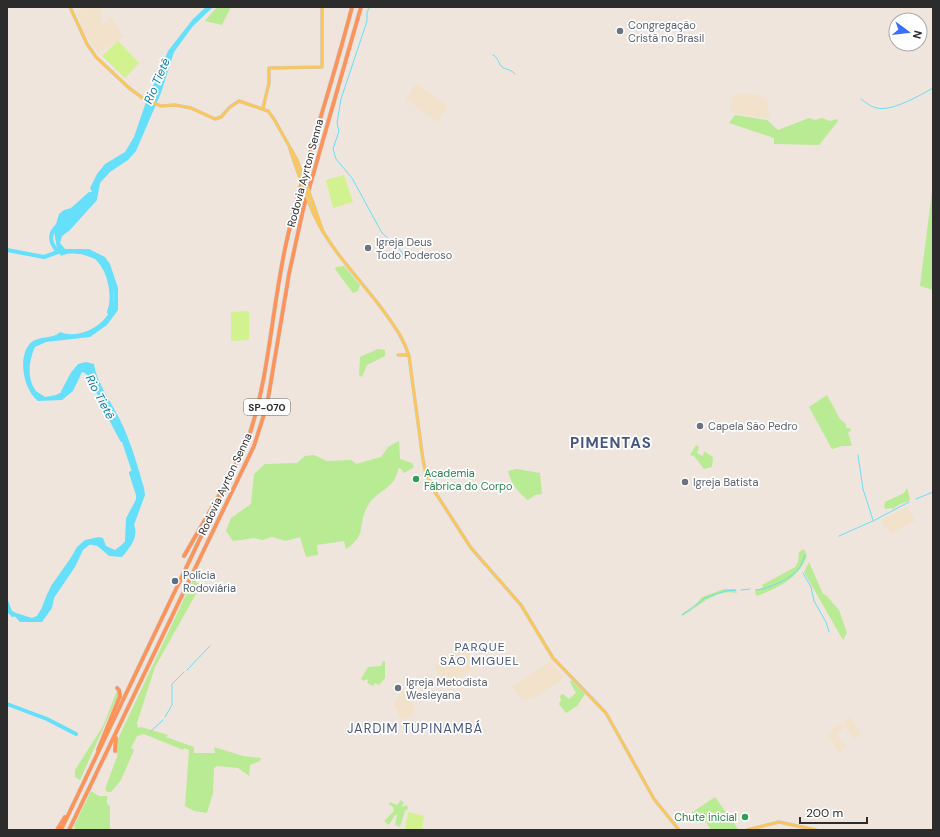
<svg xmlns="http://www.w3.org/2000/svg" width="940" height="837" font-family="'DM Sans',sans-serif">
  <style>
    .education { fill: #f2e2cb }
    .green { fill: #b9ea94 }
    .pitch { fill: #d1f28f }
    .water { fill: #66dffa }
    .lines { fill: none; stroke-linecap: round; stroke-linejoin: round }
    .stream { stroke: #66dffa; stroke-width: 1 }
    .river { stroke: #66dffa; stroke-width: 4 }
    .major-casing { stroke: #c8c8c8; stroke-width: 3.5 }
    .highway-casing { stroke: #c8c8c8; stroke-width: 4.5 }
    .major { stroke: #fec753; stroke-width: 2.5 }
    .highway { stroke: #ff9257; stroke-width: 3.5 }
    .major-bridge-casing { stroke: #c8c8c8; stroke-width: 3.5; stroke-linecap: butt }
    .major-bridge { stroke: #fec753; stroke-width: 2.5 }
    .worship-dot { fill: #6b7280; stroke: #fff; stroke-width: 1.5 }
    .leisure-dot { fill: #2e9e5b; stroke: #fff; stroke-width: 1.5 }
    .service-dot { fill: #5c6f8a; stroke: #fff; stroke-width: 1.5 }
    .labels { text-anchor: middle; stroke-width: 3.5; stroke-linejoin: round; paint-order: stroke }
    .shield { fill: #fff; stroke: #6b6b6b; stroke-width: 1 }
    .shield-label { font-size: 10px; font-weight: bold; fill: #2c2c2c }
    .worship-label { font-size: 11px; fill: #5b616d; stroke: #fff; text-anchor: start }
    .street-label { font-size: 11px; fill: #2c2c2c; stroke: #fff }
    .leisure-label { font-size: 11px; fill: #27864d; stroke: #fff; text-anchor: start }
    .service-label { font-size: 11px; fill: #4e5e75; stroke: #fff; text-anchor: start }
    .water-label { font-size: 12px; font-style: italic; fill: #007fab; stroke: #fff }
    .neighbourhood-label { font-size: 12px; letter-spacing: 1px; fill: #475781; stroke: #fff }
    .quarter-label { font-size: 13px; letter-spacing: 1px; fill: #475781; stroke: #fff }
    .district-label { font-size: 15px; font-weight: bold; letter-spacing: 1px; fill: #475781; stroke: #fff }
  </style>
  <rect width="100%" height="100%" fill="#efe5dd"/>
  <!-- education -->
  <g class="education">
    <path d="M89 7H101V22L104 25 109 18H112L124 37 98 53 84 33 76 11Z"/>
    <path d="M417 83 447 106 438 122 406 99Z"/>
    <path d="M737 94H757L767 100 769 119 730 112 733 96Z"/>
    <path d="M908 507 915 521 891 534 888 528 885 529 881 519Z"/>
    <path d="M464 645 476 666 451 684 445 683 434 665Z"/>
    <path d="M551 661 564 678 536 697 525 700 519 697 512 687Z"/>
    <path d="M403 689 416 708 413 710 414 714 406 719H402L393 705Z"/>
    <path d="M850 717 861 734 854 739 843 723Z"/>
    <path d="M840 723 844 728 836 735 838 738 836 739 837 741 841 738 847 746 839 752 832 744 836 742 835 740 831 742 826 735 833 731 832 728Z"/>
  </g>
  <!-- green -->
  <g class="green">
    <path d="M217 7H231L222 25 205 21Z"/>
    <path d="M735 115 767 120 778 130 809 118 815 120 822 118 830 121 837 119 838 121 819 145 774 144V138L729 123Z"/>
    <path d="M933 183V290L920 286Z"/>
    <path d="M344 266 360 285 358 291 353 293 335 269 336 267Z"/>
    <path d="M378 349 385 350V356L367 365 362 377 359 375 360 357Z"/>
    <path d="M827 395 840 419 846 424V428H850L851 431 848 432 852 446H842L832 449 809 407Z"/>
    <path d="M399 441 400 459 412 463 414 467 404 473 400 468 398 469C395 489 379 489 369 504 356 524 369 534 346 549L344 541 317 545 318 555 306 557 300 537 286 541 272 537 262 540 254 538 233 541 226 531 231 518 251 504 254 474 265 464 297 463 305 456 314 455 327 461 351 460 356 464 381 457 388 447Z"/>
    <path d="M696 445 699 447 697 453 703 456 704 451 713 457 712 467 704 469 694 456 690 455Z"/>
    <path d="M517 469 540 473 542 494 535 495 528 500C519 494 510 482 508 471Z"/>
    <path d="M907 488 910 499 909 501 900 504 893 509 891 508 886 509 884 507 885 502 904 493Z"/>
    <path d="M804 549 807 556C799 578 777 589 756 596L755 590 763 588 762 585 795 567 798 562 799 552Z"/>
    <path d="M809 562 823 594 826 595 839 610 847 633 843 640 804 572Z"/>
    <path d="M193 580 201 585 155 667 137 723 138 728 141 727 168 735 166 737 194 747V753H215L214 747 243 756 261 758 260 761 250 765 249 776 238 768 217 766 214 768 213 793 207 813 194 811 185 806 189 750 184 748 183 750 144 734 137 736 131 748 134 750 121 780 111 792H107L105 789 117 757V741Z"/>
    <path d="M724 589H735L737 593C715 588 699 607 682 616L684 612 693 608 702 597Z"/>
    <path d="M383 661H385V678L379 685 375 683 373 686 367 683 368 681 367 679 363 681 361 679 368 667 381 666Z"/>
    <path d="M571 680 585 694 577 706 566 713 559 704 561 700 560 696 563 694 569 699 576 693 570 682Z"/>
    <path d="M117 691 119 693 80 780 75 777V770L103 726Z"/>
    <path d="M91 791 99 796H107V804L110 806V830H75L74 826Z"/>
    <path d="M715 797 738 829 711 830 704 819 697 823 691 813Z"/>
    <path d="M401 800 404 803 401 807 407 805 408 809 405 811 400 827 395 825 397 815H395L389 825 384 821 394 811 393 807 389 804 390 802 397 805Z"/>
  </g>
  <!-- pitch -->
  <g class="pitch">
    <path d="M118 41 139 63 125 78 102 56Z"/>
    <path d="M344 175 353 202 333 208 326 180Z"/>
    <path d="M249 311V340L231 341V312Z"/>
    <path d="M408 812 424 816 422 830H405Z"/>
  </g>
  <!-- water -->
  <path class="water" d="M206 7H213L193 26 174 52 161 93 136 151 128 160 110 172 100 183 97 200 70 230 62 236 60 243 65 249H89L105 257 110 264 118 288V310L107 325 90 337 46 342 35 347C29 360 26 380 37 392 40 394 43 395 45 397L56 395 62 392 73 376 74 369 78 364 86 362 94 364C97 385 115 407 123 426 132 446 138 467 144 488L145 495 134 525C139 537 130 548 122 557L109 556 100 545 93 542 83 550 75 567 54 598 52 608 42 622H20L7 608V598L12 611 16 613 32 618 42 614 45 610 46 597 51 586 70 559 77 547 85 540 99 537 103 538 106 546 115 550C133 538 129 532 129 514L138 502 137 487 119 433 100 396 96 380 91 375 82 372 73 391 62 400 38 401C23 390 16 353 33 341 41 336 53 339 60 332 80 340 108 325 113 303 115 296 113 289 111 282 105 265 100 254 81 254 70 254 72 252 61 256L57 249 54 231 59 214 64 210 71 208 89 192H92L90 188 97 174 105 164 125 152 134 137 146 102 168 51 193 19Z"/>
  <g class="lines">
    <!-- stream -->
    <g class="stream">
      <path d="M370 7 367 12V21L341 99 337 123 339 131 333 149 336 159 352 178 382 233 398 247 404 256"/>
      <path d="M493 55C499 58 498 63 502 67 506 70 511 69 515 74"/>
      <path d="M861 99C865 102 871 107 877 108 891 112 921 95 933 88"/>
      <path d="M858 455 863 489 873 520"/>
      <path d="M916 499 933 492"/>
      <path d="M839 536 873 521 909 502"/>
      <path d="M803 573 811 587 814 601 826 622 829 632"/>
      <path d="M741 590 750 589"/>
      <path d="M756 590C769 589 793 578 800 567 802 564 803 559 805 555"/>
      <path d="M682 615 705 598 725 591 736 590"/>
      <path d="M187 670 210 646"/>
      <path d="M165 717 172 705V684L184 672"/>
      <path d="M150 732 163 720"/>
    </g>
    <!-- river -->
    <g class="river">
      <path d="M58 225C48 234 50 242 57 251L62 252"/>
      <path d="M7 250 44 257 58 252"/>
      <path d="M81 252C86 254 94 255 98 259 110 271 115 297 109 312"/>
      <path d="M87 372 95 384 105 408 122 440"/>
      <path d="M63 392 73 373 77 369"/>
      <path d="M127 541 128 519 138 500V495L131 473"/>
      <path d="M87 542 98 544 110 554"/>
      <path d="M7 609 13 615"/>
      <path d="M38 618 43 610 49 595"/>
      <path d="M7 704 47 719 76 734"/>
    </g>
    <!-- major casing -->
    <g class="major-casing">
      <g id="major">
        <path d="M70 7 87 44 96 57 129 88 144 99 161 106 175 105 191 108 215 119 221 117 230 107 239 101 268 111 274 119 297 160"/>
        <path d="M263 108 269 83V68L322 67V7"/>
        <path d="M290 149 295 164"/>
        <path d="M313 203 323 232"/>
        <path d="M310 205C325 246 360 278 385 313 395 327 404 339 409 356L423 460 426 473 435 492 471 548 521 605 553 658 606 713 654 799 679 830"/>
        <path d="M398 355H408"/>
        <path d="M747 830 779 822 816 830"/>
      </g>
    </g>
    <!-- highway casing -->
    <g class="highway-casing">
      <g id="highway">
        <path d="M184 556 221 492"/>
        <path d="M98 750 120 696 119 690 117 688"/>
        <path d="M115 751 116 738"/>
        <path d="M57 830 65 817"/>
        <path d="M61 830 249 436C271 370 272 299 289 231 307 156 333 82 352 7"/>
        <path d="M69 830 241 473 254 446 267 405 289 274 303 210 361 7"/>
      </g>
    </g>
    <!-- major -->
    <use href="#major" class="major"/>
    <!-- highway -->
    <use href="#highway" class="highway"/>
    <!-- major-bridge casing -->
    <g class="major-bridge-casing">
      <g id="major-bridge">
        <path d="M297 160 313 203"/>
        <path d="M295 164 310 205"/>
      </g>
    </g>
    <!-- major-bridge -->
    <use href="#major-bridge" class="major-bridge"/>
  </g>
  <!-- markers -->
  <g class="worship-dot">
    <circle cx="620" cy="31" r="4"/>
    <circle cx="368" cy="248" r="4"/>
    <circle cx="700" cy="426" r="4"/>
    <circle cx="685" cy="482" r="4"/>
    <circle cx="398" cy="688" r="4"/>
  </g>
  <g class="leisure-dot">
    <circle cx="416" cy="479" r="4"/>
    <circle cx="745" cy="817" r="4"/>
  </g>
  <circle class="service-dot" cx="175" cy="581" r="4"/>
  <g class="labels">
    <!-- shield labels -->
    <rect class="shield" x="244" y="399" width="46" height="16" rx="3"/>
    <g class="shield-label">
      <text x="267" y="411">SP-070</text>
    </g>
    <!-- worship labels -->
    <g class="worship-label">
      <text x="628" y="29">Congregação<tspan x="628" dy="13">Cristã no Brasil</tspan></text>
      <text x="376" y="246">Igreja Deus<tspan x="376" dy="13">Todo Poderoso</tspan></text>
      <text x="708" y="430">Capela São Pedro</text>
      <text x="693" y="486">Igreja Batista</text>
      <text x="406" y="686">Igreja Metodista<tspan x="406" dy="13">Wesleyana</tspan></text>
    </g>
    <!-- street labels -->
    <g class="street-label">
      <text transform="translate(305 173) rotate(-75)" y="4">Rodovia Ayrton Senna</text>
      <text transform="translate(225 484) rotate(-65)" y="4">Rodovia Ayrton Senna</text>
    </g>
    <!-- leisure labels -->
    <g class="leisure-label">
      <text x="424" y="477">Academia<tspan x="424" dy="13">Fábrica do Corpo</tspan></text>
      <text x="737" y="821" text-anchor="end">Chute inicial</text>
    </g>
    <!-- service labels -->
    <g class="service-label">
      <text x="183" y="579">Polícia<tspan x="183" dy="13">Rodoviária</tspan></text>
    </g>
    <!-- water labels -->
    <g class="water-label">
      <text transform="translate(157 81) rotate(-67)" y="4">Rio Tietê</text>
      <text transform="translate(100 397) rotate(62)" y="4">Rio Tietê</text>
    </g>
    <!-- neighbourhood labels -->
    <g class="neighbourhood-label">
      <text x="480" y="651">PARQUE<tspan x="480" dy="14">SÃO MIGUEL</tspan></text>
    </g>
    <!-- quarter labels -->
    <g class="quarter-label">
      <text x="415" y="733">JARDIM TUPINAMBÁ</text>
    </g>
    <!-- district labels -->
    <g class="district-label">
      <text x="611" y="448">PIMENTAS</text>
    </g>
  </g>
  <!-- border -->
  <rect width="940" height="837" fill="none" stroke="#2c2c2c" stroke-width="16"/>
  <!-- north arrow -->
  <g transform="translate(908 32) rotate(105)"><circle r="19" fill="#ffffff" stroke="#ababab"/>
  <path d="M0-3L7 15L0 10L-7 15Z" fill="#396fff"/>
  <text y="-6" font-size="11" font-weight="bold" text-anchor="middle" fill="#2c2c2c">N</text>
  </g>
  <!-- scale -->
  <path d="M800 817v6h67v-6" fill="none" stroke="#2c2c2c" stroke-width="2"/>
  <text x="806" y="817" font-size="12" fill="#2c2c2c" stroke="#ffffff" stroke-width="3" paint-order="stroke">200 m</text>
</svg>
